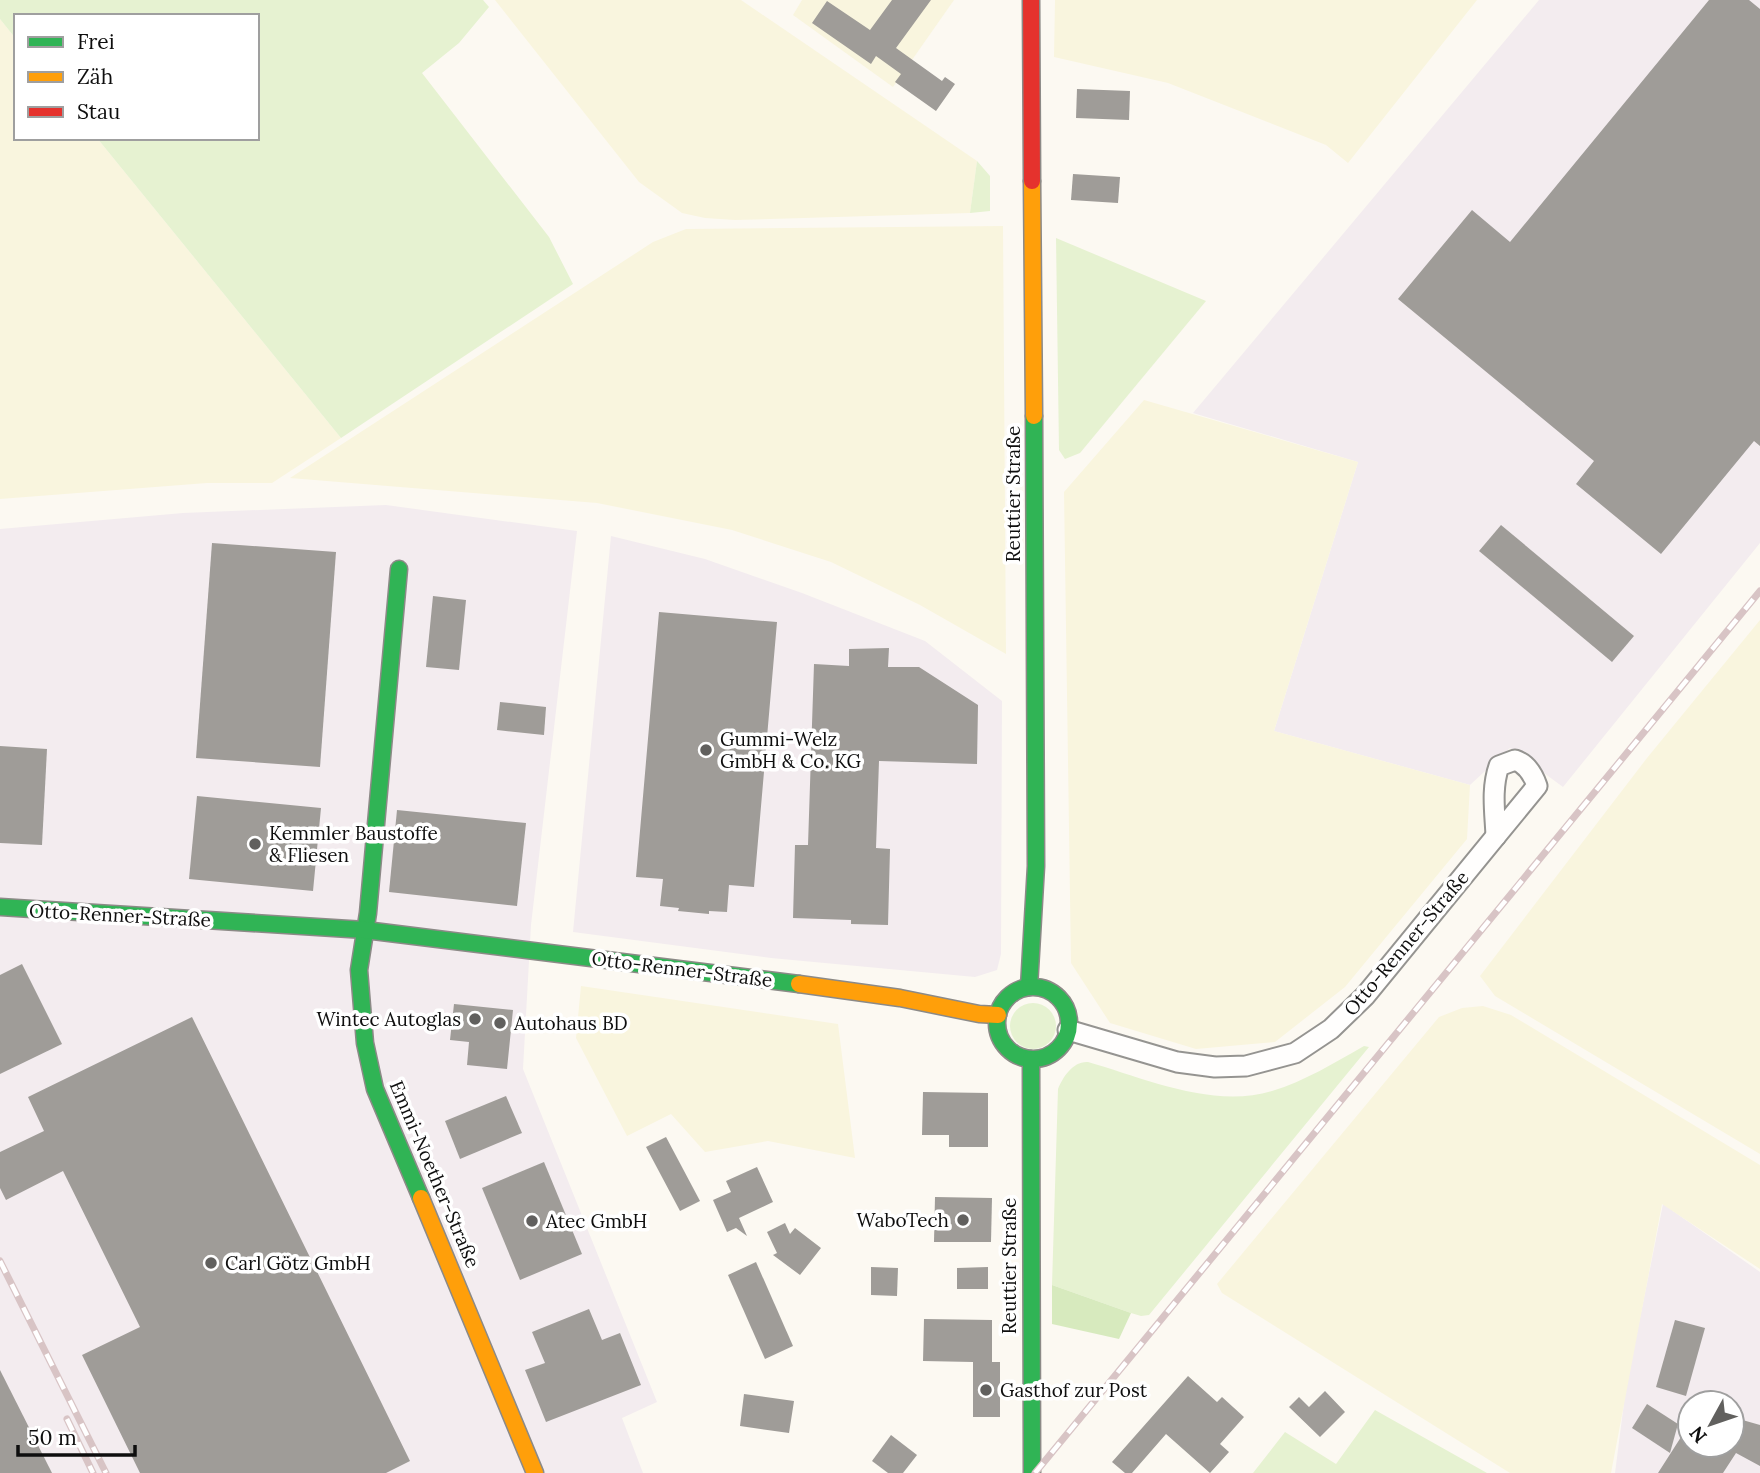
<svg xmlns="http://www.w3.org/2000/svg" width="1760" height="1473" font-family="Lora,serif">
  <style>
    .industrial { fill: #f3ecef; fill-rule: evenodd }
    .farmland { fill: #f9f5de }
    .green { fill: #e6f2d1 }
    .forest { fill: #d7eabe }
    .building { fill: #9f9c98 }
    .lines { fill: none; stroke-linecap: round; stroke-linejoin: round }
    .street-casing { stroke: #959491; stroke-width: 23 }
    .fast-casing { stroke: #8c8a87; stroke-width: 19 }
    .slow-casing { stroke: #8c8a87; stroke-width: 19 }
    .jam-casing { stroke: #8c8a87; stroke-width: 19 }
    .street { stroke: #fffefd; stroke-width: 19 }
    .fast { stroke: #30b455; stroke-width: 16 }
    .slow { stroke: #ff9f0a; stroke-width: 16 }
    .jam { stroke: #e5322d; stroke-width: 16 }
    .rail-casing { stroke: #d8c4c5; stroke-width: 7 }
    .rail { stroke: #fff; stroke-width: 4.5; stroke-dasharray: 13; stroke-linecap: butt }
    .poi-dot { fill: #61605e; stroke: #fff; stroke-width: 2.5 }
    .labels { text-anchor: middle; stroke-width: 7; stroke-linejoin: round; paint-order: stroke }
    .street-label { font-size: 19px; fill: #0e0e0e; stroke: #fff }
    .poi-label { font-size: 19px; fill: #0e0e0e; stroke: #fff; text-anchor: start }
  </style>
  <rect width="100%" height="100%" fill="#fcf9f2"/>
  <!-- industrial -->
  <g class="industrial">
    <path d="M1539 0H1760V543L1563 787 1510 748 1470 785 1274 731 1358 462 1193 413Z"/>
    <path d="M386 505 577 531 531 925 523 1069 657 1402 622 1418 643 1473H0V529L183 513Z"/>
    <path d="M611 536 705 559 802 593 925 641 1002 701 1001 954 997 970 975 977 771 958 573 932Z"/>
    <path d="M1663 1204 1760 1272V1473H1615L1626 1387ZM1690 1403H1732V1445H1690Z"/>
  </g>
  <!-- farmland -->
  <g class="farmland">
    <path d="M495 0H741L977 161 970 213 735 220 705 218 682 213 639 182Z"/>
    <path d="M802 0H954L893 87 793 15Z"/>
    <path d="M1055 0H1477L1348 163 1326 145 1168 83 1054 57Z"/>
    <path d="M0 19 16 39V138H97L341 438 272 483H207L0 499Z"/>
    <path d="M1003 226 1006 654 920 605 831 562 732 530 597 503 290 478 653 242 686 229Z"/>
    <path d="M1144 400 1358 462 1274 731 1470 785 1467 839 1345 987 1275 1042 1196 1049 1110 1023 1071 963 1064 492Z"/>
    <path d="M1760 620V1154L1495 996 1480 976 1647 758Z"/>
    <path d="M581 986 838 1024 855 1158 768 1141 705 1152 671 1114 627 1136 576 1038Z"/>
    <path d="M1483 1006 1511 1015 1760 1165V1269L1662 1204 1611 1473H1510L1222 1293 1217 1284 1439 1017 1462 1008Z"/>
  </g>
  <!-- green -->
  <g class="green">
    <path d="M0 0H483L489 7 459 43 422 73 549 237 573 284 341 438 97 138H257V16H16V39L0 19Z"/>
    <path d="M977 161 990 176V211L970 213Z"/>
    <path d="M1056 238 1206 301 1080 453 1065 459 1059 450Z"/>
    <circle cx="1033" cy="1026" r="23"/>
    <path d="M1364 1046 1369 1047 1149 1315 1141 1316 1131 1313 1052 1285 1058 1089C1063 1077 1073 1061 1088 1062 1144 1078 1212 1109 1272 1091 1305 1081 1334 1063 1364 1046Z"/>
    <path d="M1375 1410 1487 1473H1253L1285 1432 1336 1464Z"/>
  </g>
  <!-- forest -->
  <path class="forest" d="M1052 1285 1131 1313 1119 1339 1052 1324Z"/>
  <!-- building -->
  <g class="building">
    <path d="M892 0H931L896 48 942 81 945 77 955 84 936 111 895 82 901 74 876 56 871 64 812 23 827 1 870 30Z"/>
    <path d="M1709 0H1749L1760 9V446L1754 441 1661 554 1576 484 1594 461 1398 299 1472 210 1510 242Z"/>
    <path d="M1077 89 1130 91 1129 120 1076 118Z"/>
    <path d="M1073 174 1120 177 1118 203 1071 200Z"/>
    <path d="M1501 525 1634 636 1612 662 1479 551Z"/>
    <path d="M212 543 336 552 320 767 196 758Z"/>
    <path d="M433 596 466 600 459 670 426 667Z"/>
    <path d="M659 612 777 622 754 887 729 885 727 912 709 911V914L678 911 679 908 660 906 663 879 636 877Z"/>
    <path d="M889 648 888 667H919L978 705 977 764 879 761 876 848 890 849 888 925 851 924V920L793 918 795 845H808L814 664 849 666V649Z"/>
    <path d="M500 702 546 707 544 735 497 730Z"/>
    <path d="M0 746 47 749 42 845 0 843Z"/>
    <path d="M197 796 321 808 313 891 189 879Z"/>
    <path d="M397 810 526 823 517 906 389 892Z"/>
    <path d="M22 964 62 1044 0 1074V975Z"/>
    <path d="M454 1004 513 1010 507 1069 467 1065 469 1042 450 1040Z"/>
    <path d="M192 1017 410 1461 386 1473H140L82 1355 140 1327 63 1171 6 1200 0 1188V1152L44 1131 28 1097Z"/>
    <path d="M923 1092 988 1093V1147H949V1135H922Z"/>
    <path d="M506 1096 522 1133 460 1159 445 1121Z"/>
    <path d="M666 1137 700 1201 680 1211 646 1147Z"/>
    <path d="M544 1162 582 1254 520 1280 482 1188Z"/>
    <path d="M757 1167 773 1202 739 1218 747 1236 736 1228 727 1232 713 1200 731 1192 726 1181Z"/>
    <path d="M935 1197 992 1198 991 1242H934Z"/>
    <path d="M785 1223 790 1234 795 1228 821 1248 800 1275 773 1255 777 1253 767 1232Z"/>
    <path d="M756 1262 793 1346 765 1359 728 1275Z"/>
    <path d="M871 1267 898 1268 897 1296 871 1295Z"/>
    <path d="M988 1267V1289H957V1268Z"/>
    <path d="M589 1309 602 1340 620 1333 641 1385 546 1422 525 1370 545 1363 532 1332Z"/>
    <path d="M924 1319 992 1320V1362H1000V1417H973V1362L923 1361Z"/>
    <path d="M1675 1320 1705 1328 1686 1396 1656 1387Z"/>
    <path d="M0 1370 52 1473H0Z"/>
    <path d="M1188 1376 1217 1402 1222 1397 1244 1417 1220 1444 1229 1452 1210 1473 1166 1434 1132 1473H1125L1112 1462Z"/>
    <path d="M1325 1391 1345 1412 1320 1437 1289 1407 1299 1397 1309 1407Z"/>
    <path d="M744 1394 794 1401 789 1433 740 1426Z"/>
    <path d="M1647 1404 1678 1424 1670 1453 1632 1428Z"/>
    <path d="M1732 1417 1760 1425V1466L1736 1453 1723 1473H1658L1690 1423V1445H1732Z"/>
    <path d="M891 1435 917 1455 903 1473H888L872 1461Z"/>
  </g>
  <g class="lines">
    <!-- street casing -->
    <g class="street-casing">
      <g id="street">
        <path d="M1515 760C1527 764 1533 774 1537 786L1496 836C1495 812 1491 789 1499 766Z"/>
        <path d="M1068 1030 1177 1062 1215 1067 1246 1066 1295 1053 1331 1029 1365 996 1496 836"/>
      </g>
    </g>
    <!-- fast casing -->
    <g class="fast-casing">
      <g id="fast">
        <path d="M399 569 368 913 359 970 365 1043 375 1089 421 1198"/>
        <path d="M0 907 365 930 799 984"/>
        <path d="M1029 987 1036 866 1034 416"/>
        <circle cx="1033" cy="1023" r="36"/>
        <path d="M1031 1059 1032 1473"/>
      </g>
    </g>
    <!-- slow casing -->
    <g class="slow-casing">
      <g id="slow">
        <path d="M1032 181 1034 416"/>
        <path d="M799 984 900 998 979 1014 998 1015"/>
        <path d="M421 1198 535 1473"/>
      </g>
    </g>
    <!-- jam casing -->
    <g class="jam-casing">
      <path id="jam" d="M1031 0 1032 181"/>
    </g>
    <!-- street -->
    <use href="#street" class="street"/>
    <!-- fast -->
    <use href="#fast" class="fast"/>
    <!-- slow -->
    <use href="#slow" class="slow"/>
    <!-- jam -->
    <use href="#jam" class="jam"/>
    <!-- rail casing -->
    <g class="rail-casing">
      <g id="rail">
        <path d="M0 1261 106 1473"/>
        <path d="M67 1419 93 1473"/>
        <path d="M1035 1473 1760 591"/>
      </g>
    </g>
    <!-- rail -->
    <use href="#rail" class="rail"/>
  </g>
  <!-- markers -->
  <g class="poi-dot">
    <circle cx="706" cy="750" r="7"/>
    <circle cx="255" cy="844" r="7"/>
    <circle cx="475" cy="1019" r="7"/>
    <circle cx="500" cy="1023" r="7"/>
    <circle cx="963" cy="1220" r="7"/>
    <circle cx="532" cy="1221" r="7"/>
    <circle cx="211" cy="1263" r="7"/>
    <circle cx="986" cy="1390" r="7"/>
  </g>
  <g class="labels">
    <!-- street labels -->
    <g class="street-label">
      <text transform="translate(1013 494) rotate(-90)" y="7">Reuttier Straße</text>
      <text transform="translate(120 915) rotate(3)" y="7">Otto-Renner-Straße</text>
      <text transform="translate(1406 943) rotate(-50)" y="7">Otto-Renner-Straße</text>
      <text transform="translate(682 969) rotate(7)" y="7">Otto-Renner-Straße</text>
      <text transform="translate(435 1174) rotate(67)" y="7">Emmi-Noether-Straße</text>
      <text transform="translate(1009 1266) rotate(-90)" y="7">Reuttier Straße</text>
    </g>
    <!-- poi labels -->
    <g class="poi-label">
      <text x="720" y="746">Gummi-Welz<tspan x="720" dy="22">GmbH &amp; Co. KG</tspan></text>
      <text x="269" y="840">Kemmler Baustoffe<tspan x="269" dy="22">&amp; Fliesen</tspan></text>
      <text x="461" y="1026" text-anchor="end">Wintec Autoglas</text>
      <text x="514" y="1030">Autohaus BD</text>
      <text x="949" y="1227" text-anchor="end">WaboTech</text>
      <text x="546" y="1228">Atec GmbH</text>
      <text x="225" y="1270">Carl Götz GmbH</text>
      <text x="1000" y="1397">Gasthof zur Post</text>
    </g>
  </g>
  <!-- legend -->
  <rect x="14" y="14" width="245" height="126" fill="#ffffff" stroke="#9f9f9f" stroke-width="2"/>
  <rect x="28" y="37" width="35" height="10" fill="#30b455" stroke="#9f9f9f" stroke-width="2"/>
  <text x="77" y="49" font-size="21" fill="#0e0e0e">Frei</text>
  <rect x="28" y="72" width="35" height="10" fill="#ff9f0a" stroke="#9f9f9f" stroke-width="2"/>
  <text x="77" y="84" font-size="21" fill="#0e0e0e">Zäh</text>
  <rect x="28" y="107" width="35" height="10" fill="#e5322d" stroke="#9f9f9f" stroke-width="2"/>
  <text x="77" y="119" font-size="21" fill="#0e0e0e">Stau</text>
  <!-- north arrow -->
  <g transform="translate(1711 1424) rotate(230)"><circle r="33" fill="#ffffff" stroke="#9f9f9f" stroke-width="2"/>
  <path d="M0-5L12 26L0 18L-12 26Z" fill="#61605e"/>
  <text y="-10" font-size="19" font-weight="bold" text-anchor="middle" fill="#0e0e0e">N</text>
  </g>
  <!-- scale -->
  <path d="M18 1445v10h117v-10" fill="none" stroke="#0e0e0e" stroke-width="3.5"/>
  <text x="28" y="1445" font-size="21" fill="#0e0e0e" stroke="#ffffff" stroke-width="5" paint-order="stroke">50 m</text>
</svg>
